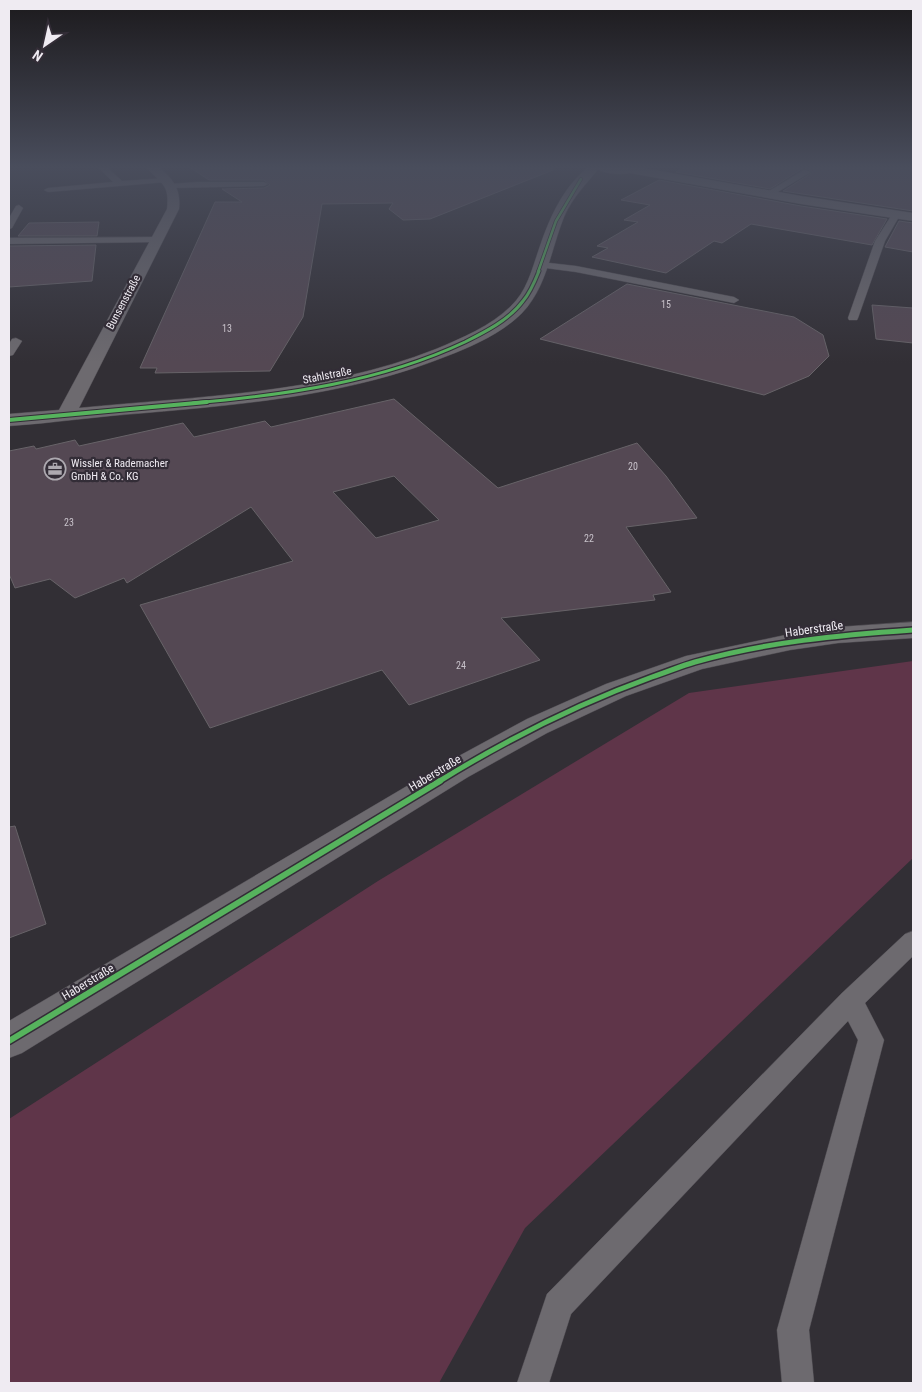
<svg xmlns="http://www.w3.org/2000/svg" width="922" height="1392" font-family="'Roboto Condensed',sans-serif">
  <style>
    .green { fill: #5f3549 }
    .building { fill: #544853; stroke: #676368; fill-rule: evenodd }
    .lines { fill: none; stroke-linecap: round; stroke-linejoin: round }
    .service-casing { stroke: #4d4a50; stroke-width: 1 }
    .minor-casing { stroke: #4d4a50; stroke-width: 1 }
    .tertiary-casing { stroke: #4d4a50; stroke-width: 1 }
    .service { fill: #6d6a6f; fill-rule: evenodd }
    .minor { fill: #6d6a6f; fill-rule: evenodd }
    .tertiary { fill: #6d6a6f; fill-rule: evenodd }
    .cycleway-far4-casing { stroke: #332d37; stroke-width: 4 }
    .cycleway-far3-casing { stroke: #332d37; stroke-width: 5 }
    .cycleway-far2-casing { stroke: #332d37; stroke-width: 6 }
    .cycleway-far1-casing { stroke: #332d37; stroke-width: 8 }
    .cycleway-casing { stroke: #332d37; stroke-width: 9 }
    .cycleway-far4 { stroke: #56b35d; stroke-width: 2.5 }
    .cycleway-far3 { stroke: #56b35d; stroke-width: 3 }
    .cycleway-far2 { stroke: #56b35d; stroke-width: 4 }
    .cycleway-far1 { stroke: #56b35d; stroke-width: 5 }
    .cycleway { stroke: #56b35d; stroke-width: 6 }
    .labels { text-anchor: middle; stroke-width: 4.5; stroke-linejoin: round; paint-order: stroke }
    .number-label { font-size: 10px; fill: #c8c2ca }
    .far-street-label { font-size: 11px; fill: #efebf2; stroke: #332d37 }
    .far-poi-label { font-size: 11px; fill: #efebf2; stroke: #332d37; text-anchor: start }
    .street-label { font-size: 12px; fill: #efebf2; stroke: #332d37 }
  </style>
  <rect width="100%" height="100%" fill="#322f35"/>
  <!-- green -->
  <path class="green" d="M913 661V858L525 1228 439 1383H9V1119L378 881 689 693Z"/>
  <!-- building -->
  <g class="building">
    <path d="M191 168H552L553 170 430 219 403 220 389 209 393 203 322 204 303 317 270 371 155 373 157 368H140L215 202H242L222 189 264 188 270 185 264 180H209Z"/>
    <path d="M682 168H803L770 189 676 172Z"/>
    <path d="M805 168H913V211L783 191 813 172Z"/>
    <path d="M659 180 801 206 887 219 872 245 751 224 722 243 714 241 666 273 592 257 608 248 597 246 638 222 624 220 650 205 621 200Z"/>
    <path d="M899 221 913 223V252L885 247Z"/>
    <path d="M99 222 97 236H18L29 223Z"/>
    <path d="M96 245 92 281 9 287V246Z"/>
    <path d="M627 284 794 317 823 335 829 356 809 376 764 395 540 339Z"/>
    <path d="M872 305 913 308V343L876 339Z"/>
    <path d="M394 399 498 488 637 443 666 476 697 518 626 527 671 592 653 595 655 600 501 618 540 660 409 705 382 670 210 728 140 605 293 561 251 507 127 583 124 578 75 598 50 579 15 588 9 574V451L34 446 36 449 75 440 79 446 183 423 194 437 265 421 271 427ZM394 476 439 520 376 538 333 492Z"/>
    <path d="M15 826 46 924 9 938V827Z"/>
  </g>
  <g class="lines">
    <!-- service casing -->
    <g class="service-casing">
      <g id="service">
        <path d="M99 168H108L122 181 166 178 170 180 166 182 48 192 44 190 48 188 113 182Z"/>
        <path d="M804 170 811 172 771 196 764 194Z"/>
        <path d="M197 182H264L268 184 264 186 171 188 167 186 171 184Z"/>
        <path d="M19 205 23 208 12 228 9 229V218L16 206Z"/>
        <path d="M896 212 900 215 885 241 858 318 857 320H849L848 318 875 241 893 213Z"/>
        <path d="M157 237 162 240 160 242 9 244V238Z"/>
        <path d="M541 262 576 266 734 297 739 300 734 303 576 272 538 267 536 265Z"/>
        <path d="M16 338 22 341 13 355 9 356V344L12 339Z"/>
        <path d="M913 931V956L865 1003 884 1040 809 1330 814 1383H782L777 1330 858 1040 848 1021 571 1314 549 1383H517L547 1294 842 993 905 934Z"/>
      </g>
    </g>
    <!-- minor casing -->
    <g class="minor-casing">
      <g id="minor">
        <path d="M147 168H160C174 180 181 190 179 209L79 408C200 396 322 394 436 349 462 338 491 326 511 306 527 291 532 269 539 249 549 219 562 189 587 168H599C585 186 574 195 564 217 551 249 547 287 522 313 502 333 473 346 447 356 350 395 248 404 144 413 99 416 54 423 9 426V414L59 410 167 209C170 184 161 184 147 168Z"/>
        <path d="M913 622V638L838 643 790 650 702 669 626 696 547 733 468 777 22 1053 9 1058V1021L446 763 527 719 606 684 686 656 790 634 838 627Z"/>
      </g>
    </g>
    <!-- tertiary casing -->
    <g class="tertiary-casing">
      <path id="tertiary" d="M596 168H643L801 196 913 213V221L801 204 630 173C620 175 603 174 596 168Z"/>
    </g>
    <!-- service -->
    <use href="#service" class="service"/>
    <!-- minor -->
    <use href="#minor" class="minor"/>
    <!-- tertiary -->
    <use href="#tertiary" class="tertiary"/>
    <!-- cycleway-far4 casing -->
    <g class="cycleway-far4-casing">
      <path id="cycleway-far4" d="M538 272 556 221 581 179"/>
    </g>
    <!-- cycleway-far3 casing -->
    <g class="cycleway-far3-casing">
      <path id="cycleway-far3" d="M193 403C286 395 380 382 465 342 485 332 509 320 523 301 530 293 535 281 539 271"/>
    </g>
    <!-- cycleway-far2 casing -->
    <g class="cycleway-far2-casing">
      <path id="cycleway-far2" d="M9 420 207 402"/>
    </g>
    <!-- cycleway-far1 casing -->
    <g class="cycleway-far1-casing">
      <path id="cycleway-far1" d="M438 782C506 740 577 704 652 677 667 672 681 666 695 662 766 642 840 635 913 630"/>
    </g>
    <!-- cycleway casing -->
    <g class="cycleway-casing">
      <path id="cycleway" d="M9 1041 440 781"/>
    </g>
    <!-- cycleway-far4 -->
    <use href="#cycleway-far4" class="cycleway-far4"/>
    <!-- cycleway-far3 -->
    <use href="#cycleway-far3" class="cycleway-far3"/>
    <!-- cycleway-far2 -->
    <use href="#cycleway-far2" class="cycleway-far2"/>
    <!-- cycleway-far1 -->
    <use href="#cycleway-far1" class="cycleway-far1"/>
    <!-- cycleway -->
    <use href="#cycleway" class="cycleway"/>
  </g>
  <!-- sky -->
  <linearGradient id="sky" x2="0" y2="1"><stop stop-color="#1c1a1d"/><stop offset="0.46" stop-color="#494d5c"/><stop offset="1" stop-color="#494d5c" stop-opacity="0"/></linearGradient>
  <rect width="922" height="363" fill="url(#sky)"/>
  <!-- icons -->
  <defs>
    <g id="office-ring" transform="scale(1.125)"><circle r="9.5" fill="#332d37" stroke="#ada9b0" stroke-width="1.5"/><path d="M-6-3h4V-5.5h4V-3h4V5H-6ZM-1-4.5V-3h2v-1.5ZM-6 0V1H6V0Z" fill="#ada9b0"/></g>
  </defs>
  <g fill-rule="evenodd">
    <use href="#office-ring" x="55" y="469"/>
  </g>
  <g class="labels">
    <!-- number labels -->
    <g class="number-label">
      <text x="666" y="308">15</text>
      <text x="227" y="332">13</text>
      <text x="633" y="470">20</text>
      <text x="69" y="526">23</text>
      <text x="589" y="542">22</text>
      <text x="461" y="669">24</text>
    </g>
    <!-- far-street labels -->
    <g class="far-street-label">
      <text transform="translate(123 302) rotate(-62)" y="4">Bunsenstraße</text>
      <text transform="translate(327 375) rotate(-11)" y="4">Stahlstraße</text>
    </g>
    <!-- far-poi labels -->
    <g class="far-poi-label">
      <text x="71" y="467">Wissler &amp; Rademacher<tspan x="71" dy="13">GmbH &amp; Co. KG</tspan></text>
    </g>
    <!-- street labels -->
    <g class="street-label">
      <text transform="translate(814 629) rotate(-8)" y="4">Haberstraße</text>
      <text transform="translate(435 773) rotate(-31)" y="4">Haberstraße</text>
      <text transform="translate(88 982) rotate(-31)" y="4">Haberstraße</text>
    </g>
  </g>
  <!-- border -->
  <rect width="922" height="1392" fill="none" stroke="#efebf2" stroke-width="20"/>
  <!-- north arrow -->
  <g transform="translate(45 45) rotate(214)" stroke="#332d37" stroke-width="4" paint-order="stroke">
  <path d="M0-4L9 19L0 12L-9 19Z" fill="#efebf2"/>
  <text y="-8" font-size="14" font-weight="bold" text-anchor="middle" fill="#efebf2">N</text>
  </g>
</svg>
